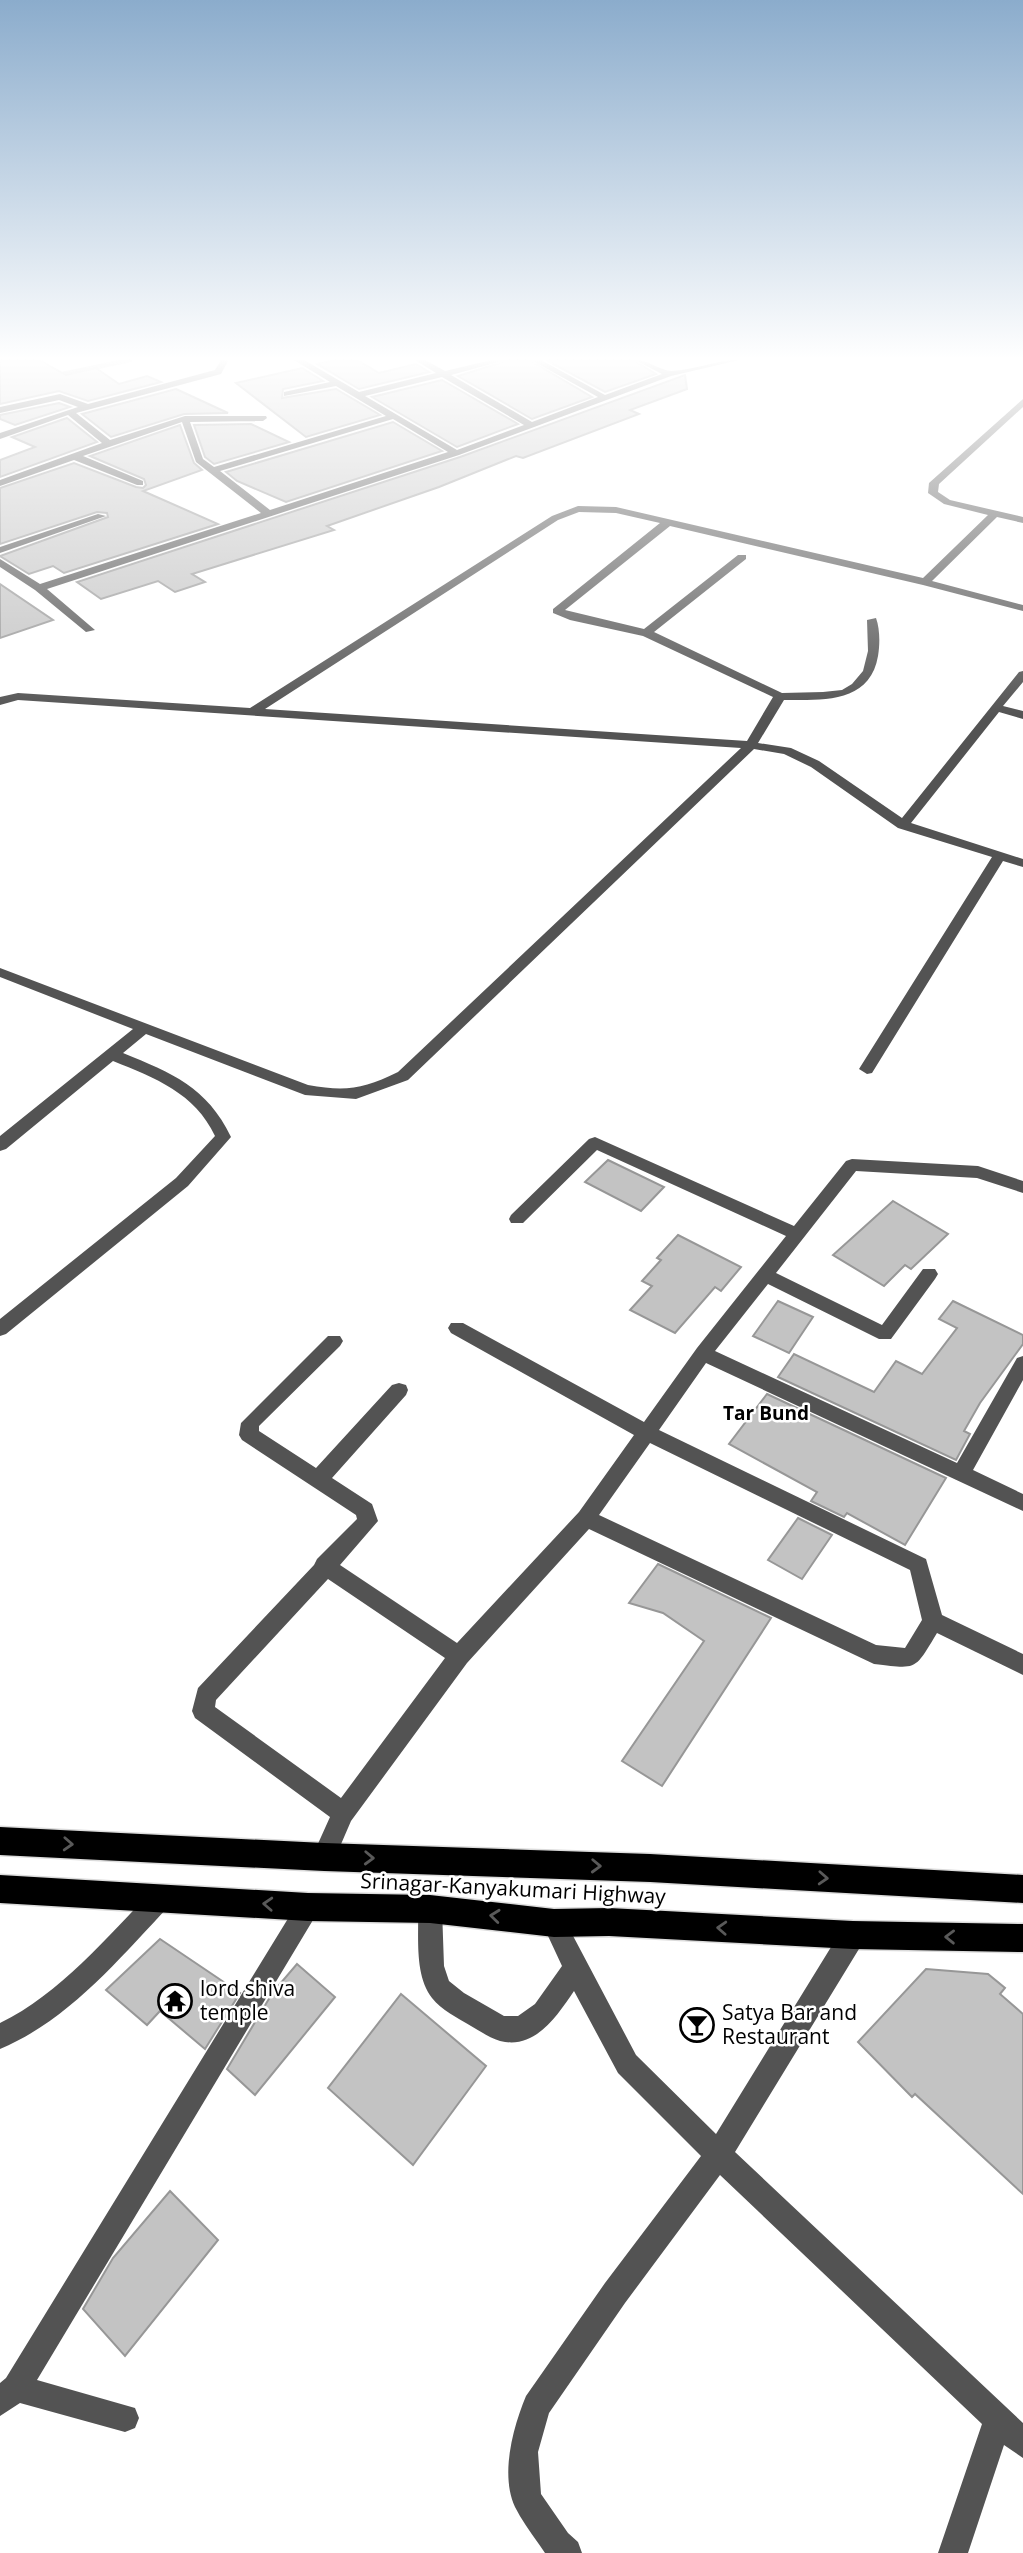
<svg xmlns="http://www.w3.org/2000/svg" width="1023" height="2553" font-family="'Open Sans',sans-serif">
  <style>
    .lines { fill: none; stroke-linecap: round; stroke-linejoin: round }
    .stream { stroke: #a1a1a1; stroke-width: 4.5 }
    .building { fill: #c3c3c3; stroke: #979797; stroke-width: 2 }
    .highway-casing { stroke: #dbdbdb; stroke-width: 3 }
    .minor { fill: #535353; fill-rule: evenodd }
    .highway { fill: #000; fill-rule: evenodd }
    .oneway { stroke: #595959 }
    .labels { text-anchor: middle; stroke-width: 5; stroke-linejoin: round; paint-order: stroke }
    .neighbourhood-label { font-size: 19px; font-weight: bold; fill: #000; stroke: #fff }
    .near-street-label { font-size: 21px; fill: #000; stroke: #fff }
    .near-poi-label { font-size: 21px; fill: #000; stroke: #fff; text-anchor: start }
  </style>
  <rect width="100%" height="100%" fill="#fff"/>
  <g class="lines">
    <!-- stream -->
    <path class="stream" d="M53 376 130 360"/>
  </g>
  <!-- building -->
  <g class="building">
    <path d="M0 360H39L66 375 96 368 119 384 147 376 161 382 88 401 59 391 0 404Z"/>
    <path d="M336 360H357L379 373 416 364 429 372 359 389 317 364Z"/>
    <path d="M509 360H529L592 397 532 419 458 376Z"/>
    <path d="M546 360H633L656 374 605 392Z"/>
    <path d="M302 368 323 381 283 389 282 398 336 389 380 415 306 437 236 383Z"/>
    <path d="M685 375 687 389 630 410 639 414 523 458 516 456 439 487 327 526 334 530 192 574 205 582 175 592 158 581 101 599 77 582 460 457Z"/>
    <path d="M442 380 518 424 457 447 372 397Z"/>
    <path d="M176 389 228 413 184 414 111 437 82 414Z"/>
    <path d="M59 403 70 407 15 425 0 419V415Z"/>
    <path d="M67 418 97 442 0 477V460L35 447 12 437Z"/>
    <path d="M393 422 442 451 286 502 237 481 226 472Z"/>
    <path d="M251 424 289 442 214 464 205 457 194 425Z"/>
    <path d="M180 425 194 463 202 470 143 491 218 524 64 573 53 566 29 574 0 556 108 517 107 513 97 512 0 544V488L74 463 136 487 143 488 146 485 144 479 90 456Z"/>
    <path d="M0 584 53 620 0 638Z"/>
    <path d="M608 1160 664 1187 641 1211 585 1182Z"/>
    <path d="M893 1201 948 1234 911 1269 905 1265 884 1286 833 1255Z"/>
    <path d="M678 1235 741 1267 721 1291 715 1287 675 1333 630 1310 652 1286 642 1281 661 1260 657 1258Z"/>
    <path d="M778 1301 813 1317 789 1353 753 1336Z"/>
    <path d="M953 1301 1023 1335V1344L980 1403 964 1431 970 1434 956 1460 778 1377 794 1354 874 1392 896 1361 922 1374 957 1328 939 1319Z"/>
    <path d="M767 1394 946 1478 905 1545 847 1513 844 1517 811 1501 817 1492 729 1444Z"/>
    <path d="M798 1518 832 1535 802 1579 768 1560Z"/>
    <path d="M658 1564 771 1618 662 1786 622 1761 704 1641 663 1613 629 1603Z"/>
    <path d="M160 1939 240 1993 205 2049 160 2011 147 2025 106 1990Z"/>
    <path d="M297 1964 335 1997 255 2095 227 2069 273 1992Z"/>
    <path d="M926 1969 988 1974 1005 1988 1000 1994 1023 2014V2194L915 2094 912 2097 858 2042Z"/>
    <path d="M401 1994 486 2066 413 2165 328 2088Z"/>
    <path d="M170 2191 218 2240 125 2356 83 2309 113 2258Z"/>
  </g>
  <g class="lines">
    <!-- highway casing -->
    <g class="highway-casing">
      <g id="highway">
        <path d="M0 1827 324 1843 650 1854 1023 1875V1903L650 1882 324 1871 0 1855Z"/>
        <path d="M0 1875 308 1893 430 1895 554 1909 609 1908 853 1921 1023 1924V1952L853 1949 609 1936 554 1937 430 1923 308 1921 0 1903Z"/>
      </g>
    </g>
    <!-- minor -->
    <g class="minor">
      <path d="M221 360 228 361 221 374 76 413 110 440 185 416H266L267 418 263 421 190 422 203 459 214 467 386 416 336 386 284 396V392L330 382 294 360H304L359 392 436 373 415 360H425L445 371 492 360H506L451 375 532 422 598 397 531 360H541L605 395 662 374 635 360C649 360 660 371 672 371 695 370 716 360 739 360L671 376 459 455 47 589 95 630 86 632 35 590 0 567V559L40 584 261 513 196 462 182 422 83 456 143 481V485H137L74 460 0 486V480L102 443 68 415 0 439V433L78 407 59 400 0 413V407L60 394 88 404 215 370ZM442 377 524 425 457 450 365 396ZM393 419 448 452 270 510 220 471Z"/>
      <path d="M1023 399V407L939 484 938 492 950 500 1023 517V523L997 517 932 581 1023 605V611L923 585 670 526 565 610 644 629 738 555H746V559L654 632 782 693 823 692 842 690 852 684 863 671 868 651 867 620 876 618C880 629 880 644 878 656 870 704 821 700 784 700L758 743 791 748 819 761 902 818 1019 672 1023 671V682L1003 706 1023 711V719L999 712 911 823 1023 859V867L1003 861 872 1073 867 1074 859 1069 992 857 898 828 811 767 784 754 754 749 408 1080 356 1099 305 1095 146 1034 123 1053C172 1073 207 1087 231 1137L188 1186 6 1334 0 1336V1319L176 1178 215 1136C195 1093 155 1078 113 1061L6 1149 0 1151V1136L133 1029 0 977V968L308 1085C346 1092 363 1089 398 1072L741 748 18 700 0 705V697L18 693 250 708 552 516 578 506 616 507 923 578 988 515 944 504 928 493 929 483ZM579 512 616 513 660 523 553 609V613L570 620 643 636 773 697 747 741 265 709 558 520Z"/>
      <path d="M98 514 106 516 0 553V547Z"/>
      <path d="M595 1137 794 1226 846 1161 852 1159 978 1166 1023 1181V1193L977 1178 856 1171 776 1273 882 1325 923 1269H935L938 1274 935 1279 891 1339H879L768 1284 715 1351 957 1463 1017 1358 1023 1356V1380L973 1470 1023 1494V1511L706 1363 659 1430 926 1559 942 1615 1023 1654V1675L937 1633C914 1671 918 1669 874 1664L589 1529 467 1663 351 1821 332 1865 324 1869 316 1865 312 1857 330 1817 195 1718 192 1711 198 1688 314 1565 317 1559 357 1519 356 1515 242 1440 239 1435 241 1423 328 1336H340L343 1341 340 1346 259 1426V1431L316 1468 392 1385 399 1383 406 1385 408 1390 406 1395 332 1478 372 1504 378 1521 340 1565 457 1643 579 1512 634 1435 451 1333 448 1328 451 1323H463L644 1422 697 1348 786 1236 597 1150 523 1223H511L509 1219 511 1215 589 1139ZM650 1443 910 1570 922 1620 905 1648 876 1645 599 1515ZM328 1579 445 1658 341 1798 215 1707 216 1700Z"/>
      <path d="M161 1886 169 1890 173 1898 169 1906C119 1959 69 2020 0 2049V2023C60 1994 107 1937 153 1890Z"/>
      <path d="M308 1895 316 1899 320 1907 316 1915 37 2380 135 2408 139 2418 135 2428 125 2432 20 2403 0 2416V2383L6 2378 300 1899Z"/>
      <path d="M430 1897 438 1901 442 1909 444 1966 449 1981 464 1993 504 2016H518L535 2004 562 1966 542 1923 546 1915 554 1911 562 1915 636 2055 716 2134 844 1926 853 1923 862 1926 865 1935 862 1944 735 2152 1023 2423V2458L1004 2445 968 2553H938L982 2424 720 2175 625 2303 549 2413 538 2452 541 2494 568 2533 578 2542 582 2553H545C535 2538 523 2523 515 2507 500 2475 513 2427 526 2396L605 2283 701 2156 618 2073 574 1991C557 2016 535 2050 500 2041 490 2038 480 2031 471 2026 458 2018 441 2010 432 1998 414 1975 419 1936 418 1909L422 1901Z"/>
    </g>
    <!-- highway -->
    <use href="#highway" class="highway"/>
  </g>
  <!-- one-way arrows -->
  <defs><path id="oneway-chevron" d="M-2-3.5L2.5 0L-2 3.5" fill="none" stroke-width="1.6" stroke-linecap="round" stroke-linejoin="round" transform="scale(1.75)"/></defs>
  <g class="oneway">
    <use href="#oneway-chevron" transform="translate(68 1844) rotate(3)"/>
    <use href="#oneway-chevron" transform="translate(369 1858) rotate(2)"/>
    <use href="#oneway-chevron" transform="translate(596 1866) rotate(2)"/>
    <use href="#oneway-chevron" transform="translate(823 1878) rotate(3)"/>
    <use href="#oneway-chevron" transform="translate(268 1904) rotate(-177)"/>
    <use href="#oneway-chevron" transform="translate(495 1916) rotate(-174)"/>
    <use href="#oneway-chevron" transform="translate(722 1928) rotate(-177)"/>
    <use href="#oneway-chevron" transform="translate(950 1937) rotate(-179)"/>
  </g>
  <!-- sky -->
  <linearGradient id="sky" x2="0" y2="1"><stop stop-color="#8baccc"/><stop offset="0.5" stop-color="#fff"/><stop offset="1" stop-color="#fff" stop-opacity="0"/></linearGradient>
  <rect width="1023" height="717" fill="url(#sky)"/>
  <!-- icons -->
  <defs>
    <g id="temple-ring" transform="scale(1.75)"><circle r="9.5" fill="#fff" stroke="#000" stroke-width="1.5"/><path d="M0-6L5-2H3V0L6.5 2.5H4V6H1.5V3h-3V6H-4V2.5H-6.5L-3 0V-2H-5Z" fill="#000"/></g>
    <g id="bar-ring" transform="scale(1.75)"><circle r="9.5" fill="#fff" stroke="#000" stroke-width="1.5"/><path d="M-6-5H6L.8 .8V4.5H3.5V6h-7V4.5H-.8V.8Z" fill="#000"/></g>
  </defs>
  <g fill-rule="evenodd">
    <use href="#temple-ring" x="175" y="2001"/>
    <use href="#bar-ring" x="697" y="2025"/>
  </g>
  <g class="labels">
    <!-- neighbourhood labels -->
    <g class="neighbourhood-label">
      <text x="766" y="1420">Tar Bund</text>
    </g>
    <!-- near-street labels -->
    <g class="near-street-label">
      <text transform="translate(513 1889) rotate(3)" y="7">Srinagar-Kanyakumari Highway</text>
    </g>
    <!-- near-poi labels -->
    <g class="near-poi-label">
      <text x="200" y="1996">lord shiva<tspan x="200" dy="24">temple</tspan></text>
      <text x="722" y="2020">Satya Bar and<tspan x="722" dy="24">Restaurant</tspan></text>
    </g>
  </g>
</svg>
